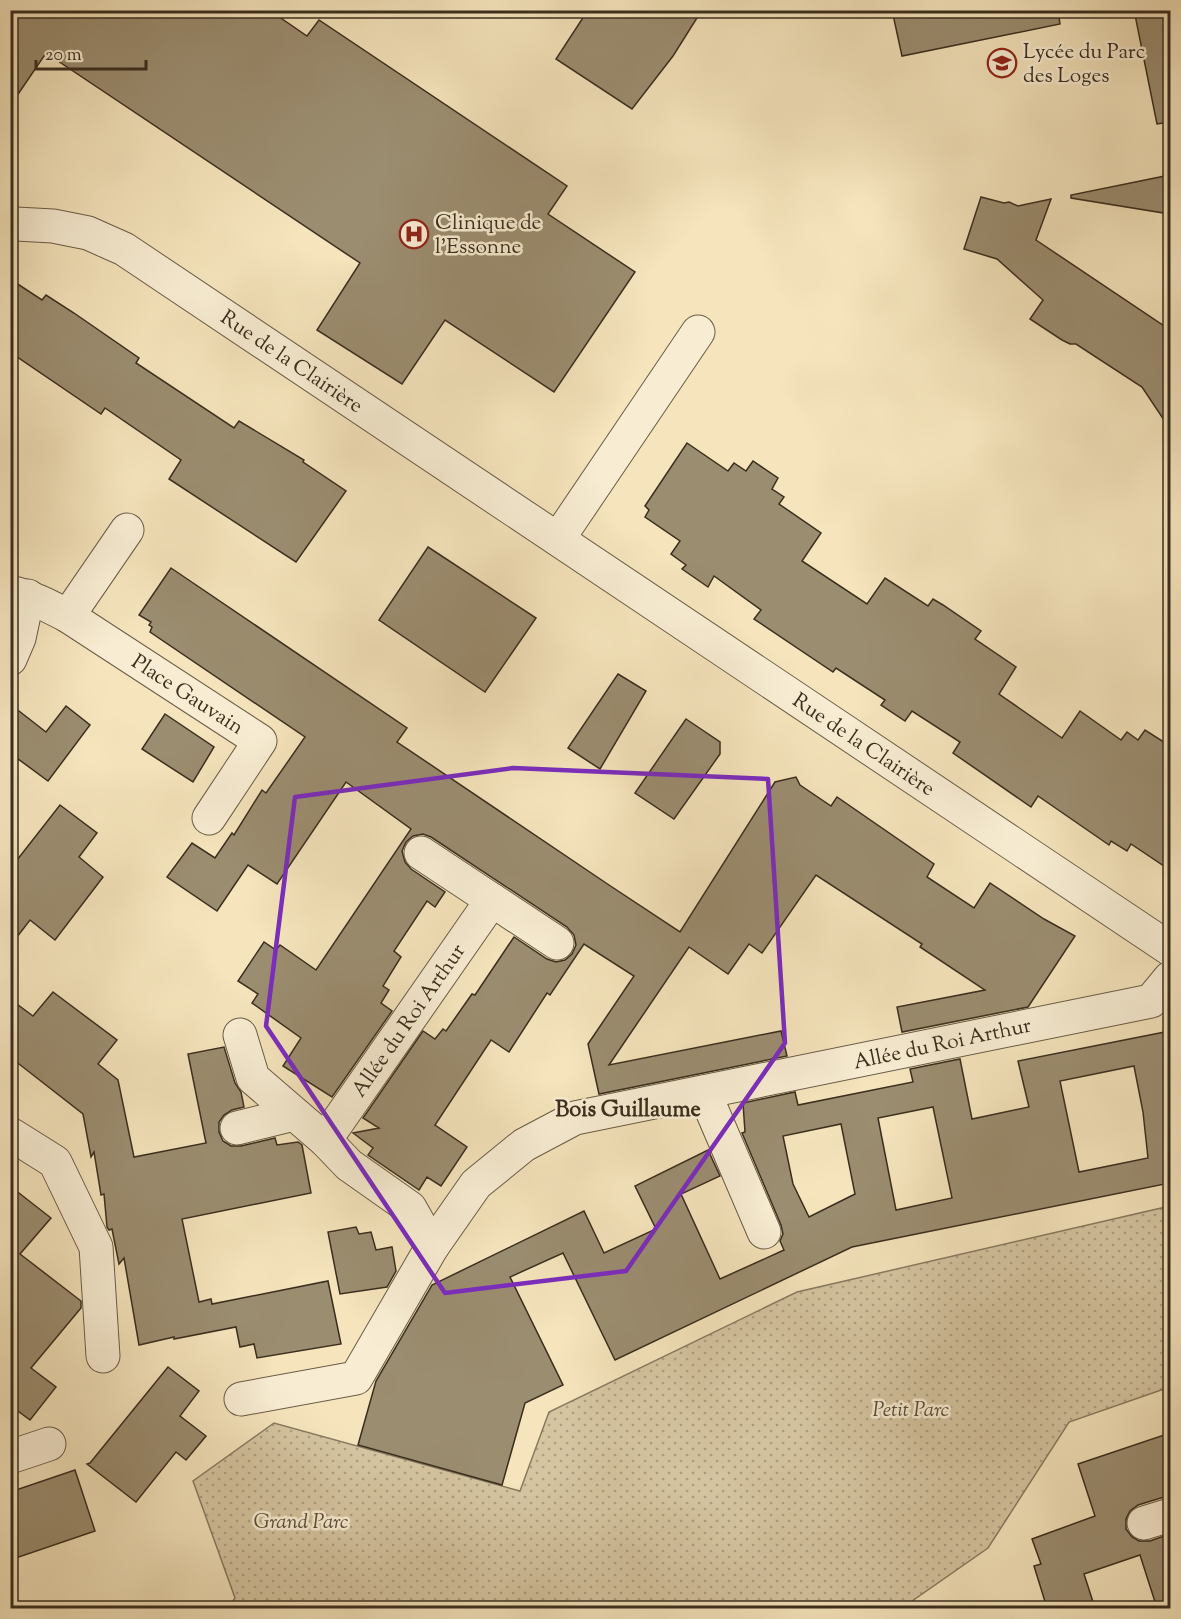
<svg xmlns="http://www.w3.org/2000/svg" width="1181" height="1619" font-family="'Sorts Mill Goudy',serif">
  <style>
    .park { fill: url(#park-dots); stroke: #887a60; stroke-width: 1.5 }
    .building { fill: #9b8d70; stroke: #3a2e1e; stroke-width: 1.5; fill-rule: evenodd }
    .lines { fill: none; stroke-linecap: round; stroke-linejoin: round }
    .minor-casing { stroke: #695c46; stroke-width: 35 }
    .minor { stroke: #f8edd3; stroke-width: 33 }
    .marked { fill: none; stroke: #7b2cbf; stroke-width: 4.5; stroke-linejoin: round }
    .labels { text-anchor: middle; stroke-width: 5; stroke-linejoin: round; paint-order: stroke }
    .poi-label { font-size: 21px; fill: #3a2e1e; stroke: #f8edd3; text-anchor: start }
    .street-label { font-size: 21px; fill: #3a2e1e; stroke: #f8edd3 }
    .park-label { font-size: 21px; font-style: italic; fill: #594c38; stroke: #f8edd3 }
    .neighbourhood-label { font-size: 22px; font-weight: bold; fill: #3a2e1e; stroke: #f8edd3 }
  </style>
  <defs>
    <pattern id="park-dots" width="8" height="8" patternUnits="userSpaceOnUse" patternTransform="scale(1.5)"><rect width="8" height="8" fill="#d5c5a1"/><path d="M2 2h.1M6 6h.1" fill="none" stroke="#aea083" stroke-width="1.8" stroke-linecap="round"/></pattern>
  </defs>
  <rect width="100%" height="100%" fill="#f5e4bc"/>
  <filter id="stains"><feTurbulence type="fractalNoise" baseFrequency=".00333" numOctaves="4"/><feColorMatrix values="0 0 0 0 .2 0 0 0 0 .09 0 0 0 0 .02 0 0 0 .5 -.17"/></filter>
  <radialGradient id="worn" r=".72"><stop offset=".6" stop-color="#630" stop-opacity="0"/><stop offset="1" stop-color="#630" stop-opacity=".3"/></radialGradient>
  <!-- park -->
  <path class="park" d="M1170 1206V1387L1069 1422 988 1548 902 1608H228L235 1598 193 1481 274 1423 520 1491 549 1412 797 1292Z"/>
  <!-- building -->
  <g class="building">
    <path d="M10 10H269L307 36 319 20 567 186 548 214 635 272 554 392 445 320 402 384 317 330 360 263 46 53 10 106Z"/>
    <path d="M588 10H702L673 56 632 109 556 59Z"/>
    <path d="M892 10H1058L1060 24 902 56Z"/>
    <path d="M1134 10H1170V122L1157 124Z"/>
    <path d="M1170 175V214L1071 198V195Z"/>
    <path d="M981 197 1004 203 1009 202 1018 206 1051 199 1036 240 1170 330V429L1142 387 1076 344H1070L1062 340 1030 319 1043 300 997 259 964 249Z"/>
    <path d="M10 279 42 300 46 295 74 313 139 358 136 363 234 428 239 421 304 460 303 462 346 491 296 562 169 479 181 460 105 408 101 414 10 352Z"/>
    <path d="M687 443 728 471 734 463 746 471 753 461 778 478 772 489 784 497 779 504 821 533 802 561 867 604 885 578 928 606 933 599 943 605 981 631 975 639 1016 667 999 694 1062 738 1080 711 1121 740 1127 732 1138 740 1145 730 1170 746V870L1131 844 1127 851 1111 841 1109 845 1038 796 1031 807 953 753 960 742 912 711 905 721 881 705 885 700 836 668 833 672 754 619 761 610 714 576 708 587 682 569 686 565 671 554 680 541 645 517 649 510 645 506Z"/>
    <path d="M428 547 536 618 485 692 379 620Z"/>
    <path d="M171 568 407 728 397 742 609 885 680 932 775 782 796 777 800 785 831 806 837 797 934 864 927 877 974 908 990 883 1044 919 1075 936 1028 1007 902 1032 897 1007 985 990 920 947 922 944 816 875 762 953 749 944 728 974 689 947 609 1065 781 1031 787 1056 599 1094 588 1044 634 976 584 944 550 995 547 993 509 1052 491 1040 435 1125 467 1147 441 1186 427 1177 419 1190 368 1155 373 1148 353 1133 379 1128 363 1118 423 1031 435 1039 443 1029 446 1031 472 994 475 995 514 937 547 959 556 962 565 960 572 954 576 945 574 935 567 927 431 837 423 834 413 836 406 842 402 851 405 862 411 869 445 892 435 907 427 901 394 951 401 957 383 986 389 990 381 1003 392 1011 332 1097 283 1066 301 1038 252 1003 258 994 238 981 264 942 276 950 280 945 316 970 411 829 346 782 277 884 248 865 217 911 167 877 192 843 215 858 232 833 234 835 262 790 266 793 305 737 150 632 152 627 149 625 151 622 139 615Z"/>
    <path d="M618 674 646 691 600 769 568 748Z"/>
    <path d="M10 704 46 732 66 706 90 725 48 781 10 753Z"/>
    <path d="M165 714 214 747 193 782 142 749Z"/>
    <path d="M686 719 720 742V754L674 819 635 793Z"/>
    <path d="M60 805 97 833 79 857 103 877 55 940 30 920 10 946V869Z"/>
    <path d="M53 992 117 1040 98 1064 118 1080 134 1157 206 1143 188 1054 224 1047 235 1083 241 1092 244 1107 232 1110 224 1115 219 1122V1132L223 1141 231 1146H241L275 1138 277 1145 298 1142 302 1145 311 1193 182 1219 199 1302 211 1299 212 1304 328 1281 341 1344 257 1358 254 1344 240 1347 236 1327 174 1339V1337L139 1345 124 1258 119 1264 112 1229 109 1230 107 1227 104 1194 101 1195 94 1152 91 1157 83 1114 10 1057V999L33 1016Z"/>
    <path d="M1170 1031V1183L852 1247 615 1360 563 1253 510 1277 563 1385 525 1403 502 1485 358 1445 376 1381 432 1285 584 1211 604 1253 656 1229 635 1186 708 1150 720 1176 681 1194 720 1279 784 1250 780 1241 783 1234 781 1225 742 1133 745 1132 743 1103 795 1092 798 1105 913 1082 910 1069 960 1059 972 1119 1029 1107 1018 1061ZM1134 1066 1143 1112 1148 1158 1079 1172 1060 1081ZM933 1107 952 1198 896 1210 878 1118ZM841 1124 855 1194 809 1217 793 1184 783 1136Z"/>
    <path d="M10 1186 51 1218 20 1254 81 1301V1308L31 1368 56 1387 30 1420 10 1405Z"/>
    <path d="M356 1227 359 1234 371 1232 376 1250 392 1247 396 1271 387 1287 340 1294 328 1232Z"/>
    <path d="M168 1367 199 1391 180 1416 206 1436 186 1460 176 1452 136 1502 87 1464 90 1463Z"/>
    <path d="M1170 1433V1497H1164L1138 1505 1130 1511 1126 1519V1529L1132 1537 1139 1541H1150L1170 1534V1608H1157L1140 1555 1084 1574 1095 1608H1047L1034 1566 1041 1564 1032 1539 1095 1516 1078 1464Z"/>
    <path d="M75 1470 95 1531 10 1560V1492Z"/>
  </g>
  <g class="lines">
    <!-- minor casing -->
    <g class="minor-casing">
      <g id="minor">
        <path d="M10 225 16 224 53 226 88 233 124 249 1170 949"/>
        <path d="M558 539 698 332"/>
        <path d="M10 592C32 597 49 606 68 616L260 741 209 818"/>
        <path d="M68 616 127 530"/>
        <path d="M10 659 19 638 28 596"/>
        <path d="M421 853 492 900"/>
        <path d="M240 1035 253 1078 325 1140 492 900 557 943"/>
        <path d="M704 1092 764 1232"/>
        <path d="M237 1128 294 1114"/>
        <path d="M10 1136 12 1135 55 1162 96 1247 103 1356"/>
        <path d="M325 1140 349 1165 410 1208 432 1247"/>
        <path d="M241 1399 356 1378 432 1247 476 1184 524 1145 575 1118 1151 1001 1170 978"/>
        <path d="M10 1457 49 1444"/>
        <path d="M1144 1523 1170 1515"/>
      </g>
    </g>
    <!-- minor -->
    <use href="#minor" class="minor"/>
  </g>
  <!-- marked area -->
  <path class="marked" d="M513 768 768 779 785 1043 626 1271 445 1293 266 1026 295 797Z"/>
  <!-- icons -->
  <defs>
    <g id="school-ring" transform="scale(1.5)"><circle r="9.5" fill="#f8edd3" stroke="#8f2418" stroke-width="1.5"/><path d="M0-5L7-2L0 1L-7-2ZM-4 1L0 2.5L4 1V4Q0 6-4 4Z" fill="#8f2418"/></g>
    <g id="hospital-ring" transform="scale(1.5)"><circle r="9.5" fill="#f8edd3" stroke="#8f2418" stroke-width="1.5"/><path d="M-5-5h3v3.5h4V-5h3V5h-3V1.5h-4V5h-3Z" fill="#8f2418"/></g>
  </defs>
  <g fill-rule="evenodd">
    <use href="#school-ring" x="1002" y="63"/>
    <use href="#hospital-ring" x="414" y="234"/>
  </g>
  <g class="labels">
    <!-- poi labels -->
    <g class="poi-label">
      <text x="1023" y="58">Lycée du Parc<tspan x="1023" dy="24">des Loges</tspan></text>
      <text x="435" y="229">Clinique de<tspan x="435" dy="24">l'Essonne</tspan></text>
    </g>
    <!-- street labels -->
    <g class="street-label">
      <text transform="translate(292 361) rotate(34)" y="7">Rue de la Clairière</text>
      <text transform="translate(188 694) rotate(33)" y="7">Place Gauvain</text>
      <text transform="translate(864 744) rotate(34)" y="7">Rue de la Clairière</text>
      <text transform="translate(408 1020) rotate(-55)" y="7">Allée du Roi Arthur</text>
      <text transform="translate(942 1043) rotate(-12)" y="7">Allée du Roi Arthur</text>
    </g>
    <!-- park labels -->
    <g class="park-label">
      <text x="911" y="1416">Petit Parc</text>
      <text x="301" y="1528">Grand Parc</text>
    </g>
    <!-- neighbourhood labels -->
    <g class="neighbourhood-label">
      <text x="628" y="1116">Bois Guillaume</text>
    </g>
  </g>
  <!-- margin -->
  <rect width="1181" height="1619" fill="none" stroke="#f5e4bc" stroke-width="36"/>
  <rect x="12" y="12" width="1157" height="1595" fill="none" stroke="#3a2e1e" stroke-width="3"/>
  <rect x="18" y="18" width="1145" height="1583" fill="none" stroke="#3a2e1e" stroke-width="1.5"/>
  <!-- scale -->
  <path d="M36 60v9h110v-9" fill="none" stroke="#3a2e1e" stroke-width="3"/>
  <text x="45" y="60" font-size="18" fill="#3a2e1e" stroke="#f8edd3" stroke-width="4.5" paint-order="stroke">20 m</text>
  <rect width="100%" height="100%" filter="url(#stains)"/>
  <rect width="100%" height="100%" fill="url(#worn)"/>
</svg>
